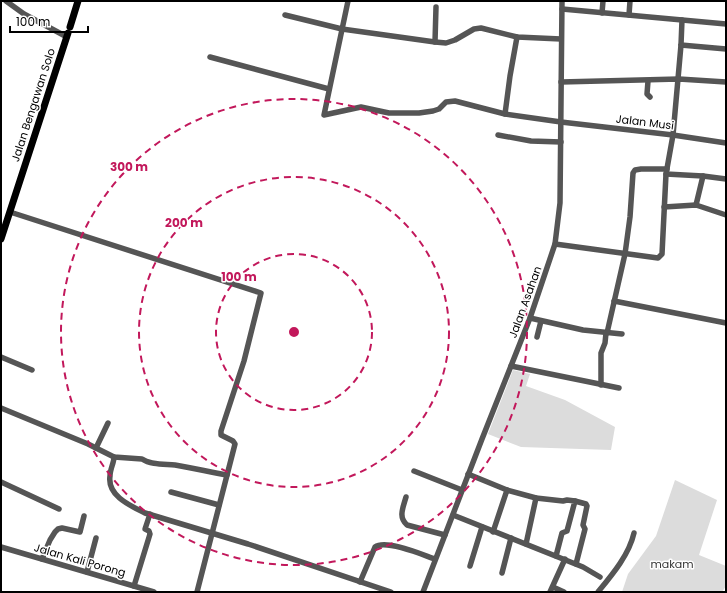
<svg xmlns="http://www.w3.org/2000/svg" width="727" height="593" font-family="Poppins,sans-serif">
  <style>
    .green { fill: #dcdcdc }
    .lines { fill: none; stroke-linecap: round; stroke-linejoin: round }
    .minor { stroke: #555; stroke-width: 5.5 }
    .major { stroke: #000; stroke-width: 7 }
    .ring { fill: none; stroke: #c2185b; stroke-width: 2; stroke-dasharray: 7 5 }
    .labels { text-anchor: middle; stroke-width: 3; stroke-linejoin: round; paint-order: stroke }
    .street-label { font-size: 11px; fill: #000; stroke: #fff }
    .park-label { font-size: 11px; fill: #333; stroke: #fff }
    .centre { fill: #c2185b; stroke: #fff; stroke-width: 2 }
    .ring-label { font-size: 12px; text-anchor: middle; font-weight: bold; fill: #c2185b; stroke: #fff; stroke-width: 3; stroke-linejoin: round; paint-order: stroke }
  </style>
  <rect width="100%" height="100%" fill="#fff"/>
  <!-- green -->
  <g class="green">
    <path d="M513 370 530 374 526 386 565 400 615 427 611 450 521 447 488 434Z"/>
    <path d="M675 480 717 500 699 555 726 566V586L722 592H622L628 574 656 536Z"/>
  </g>
  <g class="lines">
    <!-- minor -->
    <g class="minor">
      <path d="M6 1 24 14 67 37"/>
      <path d="M348 1 324 115 361 107 389 113H419L433 111 439 109 446 102 455 101 505 114 561 122 673 135 726 143"/>
      <path d="M562 9 726 24"/>
      <path d="M602 13 603 1"/>
      <path d="M285 15 342 29 435 42 446 43 455 40 474 29 481 28 517 37 561 39"/>
      <path d="M629 15 630 1"/>
      <path d="M435 42 436 7"/>
      <path d="M681 45 726 49"/>
      <path d="M210 57 329 89"/>
      <path d="M648 81 647 94 650 97"/>
      <path d="M561 82 679 79 726 82"/>
      <path d="M505 114 510 76 517 37"/>
      <path d="M498 135 531 141 561 142"/>
      <path d="M666 174 703 176 726 179"/>
      <path d="M696 205 703 176"/>
      <path d="M664 207 696 205 726 215"/>
      <path d="M10 212 261 293 244 361 221 431V435L233 441 235 444 197 592"/>
      <path d="M555 244 658 258 662 254 666 174 673 135 681 45 682 20"/>
      <path d="M614 301 726 323"/>
      <path d="M530 318 583 330 622 334"/>
      <path d="M607 333 625 254 630 217 633 173 635 170 641 169H667"/>
      <path d="M537 337 541 321"/>
      <path d="M1 357 32 370"/>
      <path d="M511 366 619 388"/>
      <path d="M601 385V353L605 343 606 333"/>
      <path d="M1 408 88 444 114 457 142 459C151 465 164 464 175 465 193 468 210 472 227 475"/>
      <path d="M96 448 108 423"/>
      <path d="M114 457C114 463 110 469 110 476 107 496 131 506 145 513L248 544 391 592"/>
      <path d="M414 471 462 490"/>
      <path d="M468 474 507 490"/>
      <path d="M1 482 59 509"/>
      <path d="M171 492 219 505"/>
      <path d="M406 497C403 508 398 517 407 525L445 535"/>
      <path d="M575 501 586 504 587 506 583 525 585 529 576 564"/>
      <path d="M453 515 583 567 600 577"/>
      <path d="M493 532 507 490 536 498 563 501 567 500 575 501 567 531 562 533 556 556"/>
      <path d="M526 544 536 498"/>
      <path d="M1 547 154 592"/>
      <path d="M42 559 50 540 55 532 58 529 62 528 80 532 84 516"/>
      <path d="M470 566 482 527"/>
      <path d="M87 572 96 538"/>
      <path d="M502 573 511 538"/>
      <path d="M360 582 375 547C386 539 423 555 435 559"/>
      <path d="M134 586 150 534 149 531 145 529 150 514"/>
      <path d="M553 587 564 592"/>
      <path d="M423 592 482 439 530 318 555 244 560 203 562 1"/>
      <path d="M550 592 565 559"/>
      <path d="M598 592C612 575 629 555 634 533"/>
    </g>
    <!-- major -->
    <g class="major">
      <path d="M70 27 78 1"/>
      <path d="M1 239 68 33"/>
    </g>
  </g>
  <!-- distance rings -->
  <g class="ring">
    <circle cx="294" cy="332" r="78"/>
    <circle cx="294" cy="332" r="155"/>
    <circle cx="294" cy="332" r="233"/>
  </g>
  <g class="labels">
    <!-- street labels -->
    <g class="street-label">
      <text transform="translate(33 105) rotate(-72)" y="4">Jalan Bengawan Solo</text>
      <text transform="translate(645 122) rotate(7)" y="4">Jalan Musi</text>
      <text transform="translate(525 302) rotate(-70)" y="4">Jalan Asahan</text>
      <text transform="translate(80 560) rotate(16)" y="4">Jalan Kali Porong</text>
    </g>
    <!-- park labels -->
    <g class="park-label">
      <text x="672" y="568">makam</text>
    </g>
  </g>
  <circle cx="294" cy="332" r="6" class="centre"/>
  <g class="ring-label">
    <text x="129" y="171">300 m</text>
    <text x="184" y="227">200 m</text>
    <text x="239" y="281">100 m</text>
  </g>
  <!-- border -->
  <rect width="727" height="593" fill="none" stroke="#000000" stroke-width="4"/>
  <!-- scale -->
  <path d="M10 26v6h78v-6" fill="none" stroke="#000000" stroke-width="2"/>
  <text x="16" y="26" font-size="12" fill="#000000" stroke="#ffffff" stroke-width="3" paint-order="stroke">100 m</text>
</svg>
